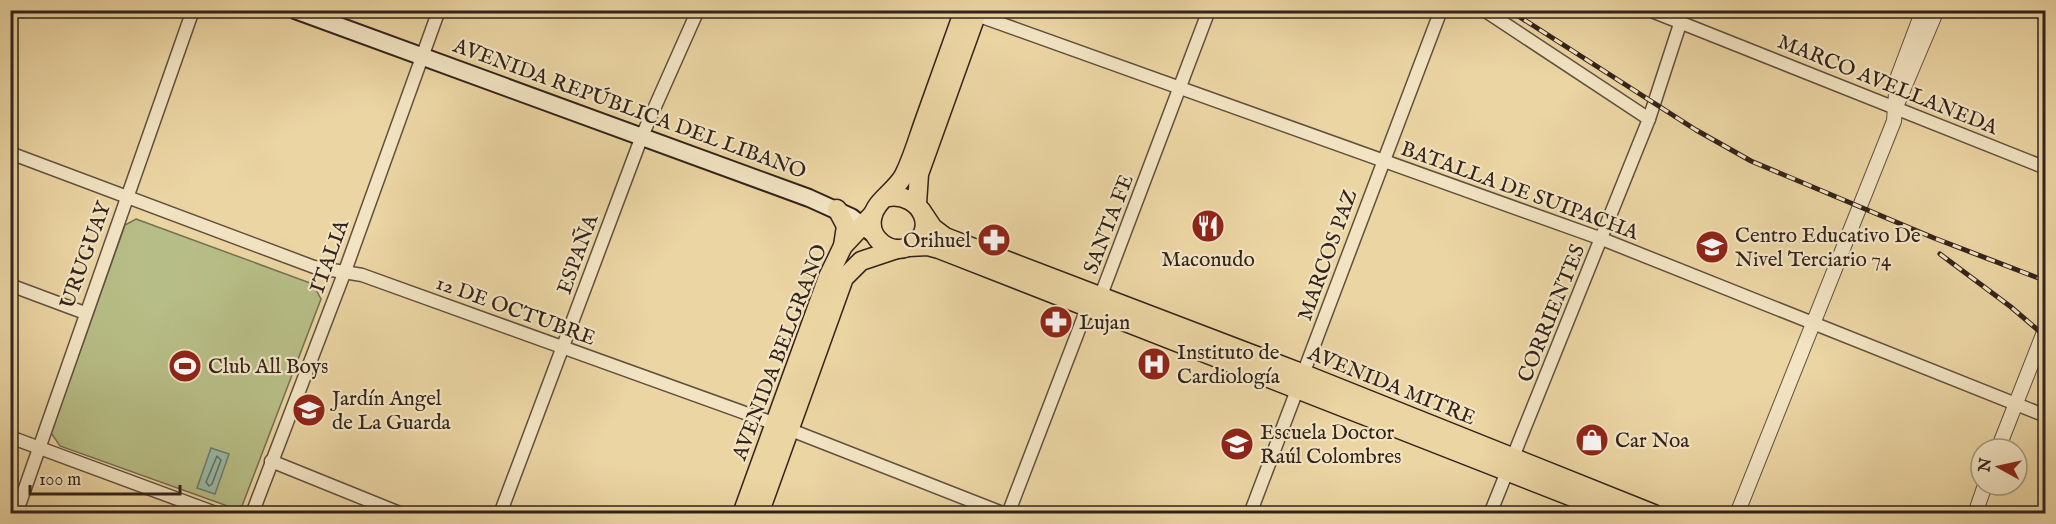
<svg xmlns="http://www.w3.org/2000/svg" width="2056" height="524" font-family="'IM FELL English',serif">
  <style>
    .green { fill: #b7bd86; stroke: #757051; stroke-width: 1.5 }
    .water { fill: #98b9a5; stroke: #707d6e; stroke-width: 1.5 }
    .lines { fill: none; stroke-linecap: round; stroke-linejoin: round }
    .shore { stroke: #666e60; stroke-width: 1.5 }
    .minor-casing { stroke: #61503e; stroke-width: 15 }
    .tertiary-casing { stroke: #61503e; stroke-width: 16 }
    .secondary-casing { stroke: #33231c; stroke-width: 20 }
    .primary-casing { stroke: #33231c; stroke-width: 21 }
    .minor { stroke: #f2e4c3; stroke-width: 12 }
    .tertiary { stroke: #f2e4c3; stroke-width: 14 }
    .secondary { stroke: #f2e4c3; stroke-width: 16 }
    .primary { stroke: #ebd5a3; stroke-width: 18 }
    .rail-casing { stroke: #33231c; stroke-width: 5 }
    .rail { stroke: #f2e4c3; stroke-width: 3; stroke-dasharray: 9; stroke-linecap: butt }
    .labels { text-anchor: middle; stroke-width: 4.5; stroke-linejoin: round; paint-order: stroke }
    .street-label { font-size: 21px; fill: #33231c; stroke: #f2e4c3 }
    .poi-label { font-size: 21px; fill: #33231c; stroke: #f2e4c3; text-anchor: start }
  </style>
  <rect width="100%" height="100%" fill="#ebd5a3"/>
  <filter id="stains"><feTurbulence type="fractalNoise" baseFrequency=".00333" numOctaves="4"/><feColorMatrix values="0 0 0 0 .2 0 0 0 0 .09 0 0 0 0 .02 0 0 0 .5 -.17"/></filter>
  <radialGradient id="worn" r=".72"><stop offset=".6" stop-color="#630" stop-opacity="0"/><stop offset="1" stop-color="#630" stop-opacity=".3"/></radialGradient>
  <!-- green -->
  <path class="green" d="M136 219 313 284 321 299 242 506 233 508 60 446 51 433 125 225Z"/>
  <!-- water -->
  <path class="water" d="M211 448 229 454 215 494 197 488Z"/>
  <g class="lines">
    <!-- shore -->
    <path class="shore" d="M217 456 221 460 212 484 209 486 206 482Z"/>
    <!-- minor casing -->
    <g class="minor-casing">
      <g id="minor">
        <path d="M1484 10 1649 119"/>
        <path d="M1649 10 2046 168"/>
        <path d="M971 13 1602 239 2046 416"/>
        <path d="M10 153 314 267 362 275 773 423 1005 514"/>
        <path d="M10 285 85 313"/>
        <path d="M10 437 218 514"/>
        <path d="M271 461 402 514"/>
        <path d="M16 514 193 10"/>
        <path d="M252 514 345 271 439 10"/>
        <path d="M500 514 642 136 698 10"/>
        <path d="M1008 514 1088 306 1101 295 1209 10"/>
        <path d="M1250 514 1441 10"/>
        <path d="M1490 514 1649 119 1680 24"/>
      </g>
    </g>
    <!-- tertiary casing -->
    <g class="tertiary-casing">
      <g id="tertiary">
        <path d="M1898 102 1937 10"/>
        <path d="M1998 449 2046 327"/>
        <path d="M1737 514 1894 121 1897 79 1923 10"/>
        <path d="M1975 514 1985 485"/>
      </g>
    </g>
    <!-- secondary casing -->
    <g class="secondary-casing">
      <path id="secondary" d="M295 10 809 198 851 217 872 233"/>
    </g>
    <!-- primary casing -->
    <g class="primary-casing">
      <g id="primary">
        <path d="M888 197C922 192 940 233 908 247 889 255 869 238 872 219 874 201 896 191 904 175 913 157 918 138 925 119 938 83 951 47 964 10"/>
        <path d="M917 204 919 174 978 10"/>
        <path d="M837 209 846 226 843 246"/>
        <path d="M921 210 933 228 945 237 1304 374 1654 514"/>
        <path d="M908 247 928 246 939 249 1616 514"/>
        <path d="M742 514 828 277 843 246 872 215"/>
        <path d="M759 514 844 278 861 261 897 249"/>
      </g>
    </g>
    <!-- minor -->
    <use href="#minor" class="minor"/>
    <!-- tertiary -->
    <use href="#tertiary" class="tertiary"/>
    <!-- secondary -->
    <use href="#secondary" class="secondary"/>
    <!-- primary -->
    <use href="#primary" class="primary"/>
    <!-- rail casing -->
    <g class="rail-casing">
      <g id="rail">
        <path d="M1509 10 1696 130 1751 161 1934 238 2046 281"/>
        <path d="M1940 254 2011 307 2046 337"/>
      </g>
    </g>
    <!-- rail -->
    <use href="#rail" class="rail"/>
  </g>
  <!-- icons -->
  <defs>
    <g id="restaurant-disc" transform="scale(1.725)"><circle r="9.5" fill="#8f2418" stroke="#f2e4c3"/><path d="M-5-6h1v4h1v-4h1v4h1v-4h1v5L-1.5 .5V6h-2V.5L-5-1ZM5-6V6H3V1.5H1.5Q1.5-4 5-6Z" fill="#fff"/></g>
    <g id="pharmacy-disc" transform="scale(1.725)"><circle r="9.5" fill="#8f2418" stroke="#f2e4c3"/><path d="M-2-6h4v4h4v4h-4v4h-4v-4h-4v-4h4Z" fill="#fff"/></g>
    <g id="university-disc" transform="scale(1.725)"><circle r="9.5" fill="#8f2418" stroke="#f2e4c3"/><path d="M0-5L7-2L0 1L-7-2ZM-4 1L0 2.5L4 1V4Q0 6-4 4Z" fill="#fff"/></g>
    <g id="hospital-disc" transform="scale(1.725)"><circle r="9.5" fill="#8f2418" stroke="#f2e4c3"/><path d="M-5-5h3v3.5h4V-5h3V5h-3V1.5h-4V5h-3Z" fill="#fff"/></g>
    <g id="stadium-disc" transform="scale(1.725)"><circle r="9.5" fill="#8f2418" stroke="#f2e4c3"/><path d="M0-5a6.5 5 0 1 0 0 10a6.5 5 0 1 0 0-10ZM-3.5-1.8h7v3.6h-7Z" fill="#fff"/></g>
    <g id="school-disc" transform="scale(1.725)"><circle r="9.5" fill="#8f2418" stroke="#f2e4c3"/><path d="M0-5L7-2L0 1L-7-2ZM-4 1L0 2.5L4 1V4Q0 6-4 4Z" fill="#fff"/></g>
    <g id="shop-disc" transform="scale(1.725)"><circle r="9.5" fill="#8f2418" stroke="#f2e4c3"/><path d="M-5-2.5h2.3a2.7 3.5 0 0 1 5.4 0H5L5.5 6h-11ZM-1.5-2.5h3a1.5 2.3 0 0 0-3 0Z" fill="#fff"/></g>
  </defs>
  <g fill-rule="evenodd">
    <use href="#restaurant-disc" x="1208" y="226"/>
    <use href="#pharmacy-disc" x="994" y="240"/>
    <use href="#university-disc" x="1712" y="247"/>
    <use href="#pharmacy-disc" x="1056" y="322"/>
    <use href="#hospital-disc" x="1154" y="364"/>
    <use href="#stadium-disc" x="185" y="366"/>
    <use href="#school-disc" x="309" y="410"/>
    <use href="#shop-disc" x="1592" y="440"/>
    <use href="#school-disc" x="1237" y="444"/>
  </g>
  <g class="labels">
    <!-- street labels -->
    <g class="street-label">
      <text transform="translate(1888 84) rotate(22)" y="7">MARCO AVELLANEDA</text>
      <text transform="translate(630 108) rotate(20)" y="7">AVENIDA REPÚBLICA DEL LIBANO</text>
      <text transform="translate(1520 190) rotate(20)" y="7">BATALLA DE SUIPACHA</text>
      <text transform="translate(1108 224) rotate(-69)" y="7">SANTA FE</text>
      <text transform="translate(577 254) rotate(-70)" y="7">ESPAÑA</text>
      <text transform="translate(85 255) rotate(-70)" y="7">URUGUAY</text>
      <text transform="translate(1327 255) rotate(-70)" y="7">MARCOS PAZ</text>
      <text transform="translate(329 256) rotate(-70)" y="7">ITALIA</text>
      <text transform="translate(516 310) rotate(20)" y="7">12 DE OCTUBRE</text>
      <text transform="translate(1551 313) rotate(-68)" y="7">CORRIENTES</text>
      <text transform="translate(779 352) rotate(-69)" y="7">AVENIDA BELGRANO</text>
      <text transform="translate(1392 385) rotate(22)" y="7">AVENIDA MITRE</text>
    </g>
    <!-- poi labels -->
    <g class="poi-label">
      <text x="1735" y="242">Centro Educativo De<tspan x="1735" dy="24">Nivel Terciario 74</tspan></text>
      <text x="971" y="247" text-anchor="end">Orihuel</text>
      <text x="1208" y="266" text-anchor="middle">Maconudo</text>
      <text x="1079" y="329">Lujan</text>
      <text x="1177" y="359">Instituto de<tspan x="1177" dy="24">Cardiología</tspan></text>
      <text x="208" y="373">Club All Boys</text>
      <text x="332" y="405">Jardín Angel<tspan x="332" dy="24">de La Guarda</tspan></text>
      <text x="1260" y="439">Escuela Doctor<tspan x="1260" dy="24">Raúl Colombres</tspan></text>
      <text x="1615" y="447">Car Noa</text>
    </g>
  </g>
  <!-- margin -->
  <rect width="2056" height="524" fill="none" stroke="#ebd5a3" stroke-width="36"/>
  <rect x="12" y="12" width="2032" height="500" fill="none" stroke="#33231c" stroke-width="3"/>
  <rect x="18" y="18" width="2020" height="488" fill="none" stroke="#33231c" stroke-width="1.5"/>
  <!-- north arrow -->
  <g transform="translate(1999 467) rotate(278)"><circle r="28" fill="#f2e4c3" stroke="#a69780" stroke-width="1.5"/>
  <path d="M0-4.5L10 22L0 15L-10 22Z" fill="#8f2418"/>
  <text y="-9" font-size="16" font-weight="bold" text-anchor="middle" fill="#33231c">N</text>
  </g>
  <!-- scale -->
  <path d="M30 485v9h150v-9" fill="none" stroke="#33231c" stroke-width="3"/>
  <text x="39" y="485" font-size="18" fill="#33231c" stroke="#f2e4c3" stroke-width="4.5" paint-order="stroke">100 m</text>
  <rect width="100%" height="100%" filter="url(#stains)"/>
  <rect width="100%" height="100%" fill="url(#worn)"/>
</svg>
